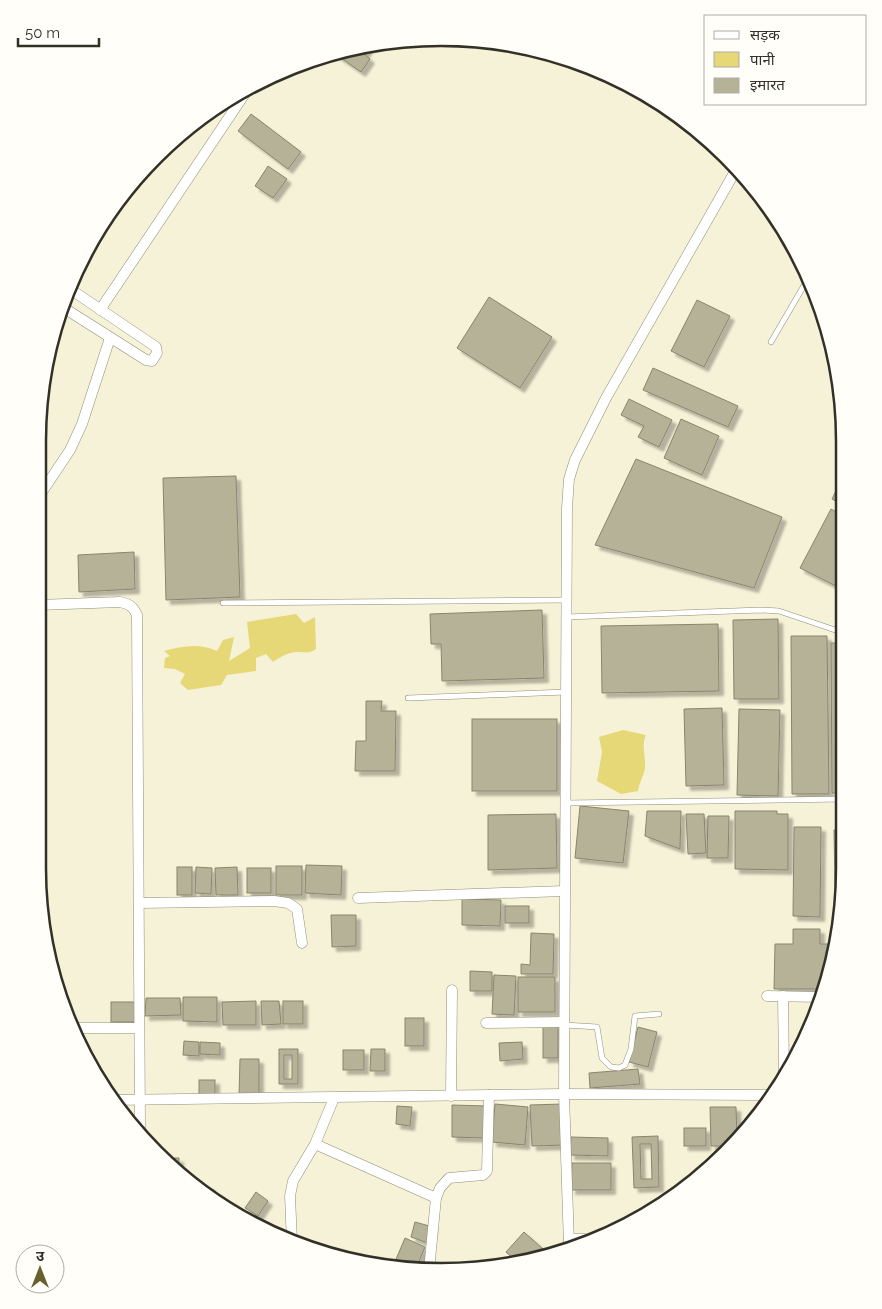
<svg xmlns="http://www.w3.org/2000/svg" width="882" height="1309" font-family="Raleway,'Noto Sans Devanagari',sans-serif">
  <style>
    .water { fill: #e6d877 }
    .building { fill: #b5b298; stroke: #88856d; fill-rule: evenodd; filter: url(#shadow) }
    .lines { fill: none; stroke-linecap: round; stroke-linejoin: round }
    .service-casing { stroke: #928e76; stroke-width: 6 }
    .minor-casing { stroke: #928e76; stroke-width: 11 }
    .service { stroke: #fff; stroke-width: 5 }
    .minor { stroke: #fff; stroke-width: 10 }
    .rim { fill: none; stroke: #333127; stroke-width: 2.5 }
  </style>
  <defs>
    <filter id="shadow"><feDropShadow dx="4.5" dy="4.5" stdDeviation="1" flood-color="#0004"/></filter>
  </defs>
  <rect width="100%" height="100%" fill="#f5f2d7"/>
  <!-- water -->
  <g class="water">
    <path d="M296 614 304 623 315 617 316 649C309 654 304 652 296 652 287 653 280 657 273 662L266 654 256 658V671L227 675 221 685 188 690 180 683 185 674 175 669 164 668 165 658 170 656 164 651C182 646 200 643 217 651L223 640 234 637 229 661 250 648 247 622Z"/>
    <path d="M623 730 646 735C641 746 646 756 645 768 644 775 639 783 638 791L621 794 597 781 602 752 599 737Z"/>
  </g>
  <!-- building -->
  <g class="building">
    <path d="M362 45 370 46 364 54 370 59 361 72 335 54Z"/>
    <path d="M251 114 301 152 288 169 238 131Z"/>
    <path d="M268 166 287 179 273 198 255 186Z"/>
    <path d="M489 297 552 337 520 388 457 348Z"/>
    <path d="M697 300 730 316 704 367 671 351Z"/>
    <path d="M653 368 738 406 728 427 643 390Z"/>
    <path d="M629 399 672 420 659 447 638 437 644 426 621 415Z"/>
    <path d="M681 419 719 436 702 475 664 458Z"/>
    <path d="M636 459 782 517 754 588 595 545Z"/>
    <path d="M844 474V506L832 499Z"/>
    <path d="M236 476 240 597 166 600 163 478Z"/>
    <path d="M831 509 844 516V590L800 568Z"/>
    <path d="M134 552 135 589 79 592 78 555Z"/>
    <path d="M542 610 544 678 442 681 441 644H431L430 614Z"/>
    <path d="M778 619 779 699H734L733 620Z"/>
    <path d="M718 624 719 691 602 693 601 626Z"/>
    <path d="M791 636H827L829 794H792Z"/>
    <path d="M831 643H844V793H832Z"/>
    <path d="M366 701H382L381 711H396L395 771H355L356 741H366Z"/>
    <path d="M722 708 724 785 686 786 684 709Z"/>
    <path d="M739 709 780 710 778 796 737 795Z"/>
    <rect x="472" y="719" width="85" height="72"/>
    <path d="M580 806 629 811 623 863 575 858Z"/>
    <path d="M647 811H681L680 849 645 836Z"/>
    <path d="M735 811H777V814H788V870L735 869Z"/>
    <path d="M556 814 557 868 488 870V815Z"/>
    <path d="M686 814H704L706 853 688 854Z"/>
    <path d="M708 816H729L728 858H707Z"/>
    <path d="M794 827H821L820 917 793 916Z"/>
    <path d="M834 830H844L842 891H835Z"/>
    <path d="M306 865 342 866 341 895 305 893Z"/>
    <rect x="276" y="866" width="26" height="29"/>
    <rect x="177" y="867" width="15" height="28"/>
    <path d="M196 867 212 868 211 894 195 893Z"/>
    <path d="M237 867 238 895H216L215 868Z"/>
    <rect x="247" y="868" width="24" height="25"/>
    <path d="M462 899 501 900 500 926 462 925Z"/>
    <rect x="505" y="906" width="24" height="17"/>
    <path d="M331 915H356V946L332 947Z"/>
    <path d="M793 929H820V944H837L822 989H774L775 944H793Z"/>
    <path d="M531 933 554 934 553 974H521V964L530 965Z"/>
    <path d="M470 971 492 972V991H470Z"/>
    <path d="M494 975 516 976 514 1015 492 1014Z"/>
    <rect x="518" y="977" width="37" height="35"/>
    <path d="M183 997H217V1022L183 1021Z"/>
    <path d="M146 998H180L181 1015 145 1016Z"/>
    <path d="M256 1001V1025H223L222 1002Z"/>
    <path d="M261 1001H279L281 1024 262 1025Z"/>
    <rect x="283" y="1001" width="20" height="23"/>
    <rect x="111" y="1002" width="24" height="20"/>
    <rect x="405" y="1018" width="19" height="28"/>
    <rect x="543" y="1025" width="15" height="33"/>
    <path d="M638 1027 657 1032 648 1067 629 1062Z"/>
    <path d="M184 1041 199 1042V1056L183 1055Z"/>
    <path d="M200 1042 220 1043V1055L200 1054Z"/>
    <path d="M522 1042 523 1059 500 1061 499 1043Z"/>
    <path d="M279 1049H298V1084H279ZM284 1055H292V1079H284Z"/>
    <path d="M371 1049H385V1071H370Z"/>
    <rect x="343" y="1050" width="21" height="20"/>
    <path d="M240 1059H259V1096H239Z"/>
    <path d="M638 1069 640 1084 590 1088 589 1073Z"/>
    <rect x="199" y="1080" width="16" height="15"/>
    <path d="M495 1104 528 1107 525 1145 492 1142Z"/>
    <path d="M562 1104 564 1145 532 1146 530 1105Z"/>
    <path d="M452 1105 487 1106 486 1138 452 1137Z"/>
    <path d="M397 1106 412 1107 410 1126 396 1124Z"/>
    <path d="M710 1107H736L737 1139 732 1146H711Z"/>
    <rect x="684" y="1128" width="22" height="18"/>
    <path d="M658 1136 659 1187 634 1188 632 1137ZM640 1144H651L652 1179H641Z"/>
    <path d="M571 1137 608 1138V1156L570 1155Z"/>
    <path d="M167 1158H179V1170Z"/>
    <path d="M572 1163H611V1190H571Z"/>
    <path d="M256 1192 268 1201 258 1216 245 1208Z"/>
    <path d="M415 1222 433 1227 428 1243 411 1237Z"/>
    <path d="M524 1232 542 1248 531 1260 519 1264 506 1252Z"/>
    <path d="M405 1238 425 1247 415 1271 394 1264Z"/>
  </g>
  <g class="lines">
    <!-- service casing -->
    <g class="service-casing">
      <g id="service">
        <path d="M771 342 809 277"/>
        <path d="M223 603 566 600"/>
        <path d="M566 617 761 610 779 611 844 633"/>
        <path d="M408 698 566 692"/>
        <path d="M566 803 844 799"/>
        <path d="M565 1025 597 1027 602 1058 611 1067 619 1068 625 1065 631 1049 635 1016 659 1014"/>
      </g>
    </g>
    <!-- minor casing -->
    <g class="minor-casing">
      <g id="minor">
        <path d="M64 308 146 360 152 361 157 353 156 347 70 289"/>
        <path d="M100 310 248 89"/>
        <path d="M38 498 70 450 82 424 110 338"/>
        <path d="M38 605 120 602C129 604 133 606 137 615L140 1129"/>
        <path d="M358 898 564 891"/>
        <path d="M140 903 274 901 288 903 297 909 302 943"/>
        <path d="M767 996 820 997"/>
        <path d="M783 996 784 1073"/>
        <path d="M486 1023 564 1022"/>
        <path d="M74 1028H138"/>
        <path d="M451 1096 452 990"/>
        <path d="M112 1100 564 1094 768 1095"/>
        <path d="M315 1144 436 1198"/>
        <path d="M206 1194H211"/>
        <path d="M569 1239H585"/>
        <path d="M292 1242 290 1196 293 1181 315 1144 334 1098"/>
        <path d="M569 1245 564 1094 567 508 569 479 575 460 606 398 737 168"/>
        <path d="M429 1270 436 1198 440 1188 449 1178 483 1175 487 1171 489 1095"/>
      </g>
    </g>
    <!-- service -->
    <use href="#service" class="service"/>
    <!-- minor -->
    <use href="#minor" class="minor"/>
  </g>
  <!-- crop -->
  <path d="M0 0H882V1309H0ZM441 46H441A395 395 0 0 1 836 441V868A395 395 0 0 1 441 1263H441A395 395 0 0 1 46 868V441A395 395 0 0 1 441 46Z" fill="#fffef9" fill-rule="evenodd"/>
  <path class="rim" d="M441 46H441A395 395 0 0 1 836 441V868A395 395 0 0 1 441 1263H441A395 395 0 0 1 46 868V441A395 395 0 0 1 441 46Z"/>
  <!-- legend -->
  <rect x="704" y="15" width="162" height="90" fill="#fffef9" stroke="#adaca5"/>
  <rect x="714" y="31" width="25" height="8" fill="#ffffff" stroke="#adaca5"/>
  <text x="750" y="40" font-size="15" fill="#333127">सड़क</text>
  <rect x="714" y="52" width="25" height="15" fill="#e6d877" stroke="#adaca5"/>
  <text x="750" y="65" font-size="15" fill="#333127">पानी</text>
  <rect x="714" y="78" width="25" height="15" fill="#b5b298" stroke="#adaca5"/>
  <text x="750" y="90" font-size="15" fill="#333127">इमारत</text>
  <!-- north arrow -->
  <g transform="translate(40 1269)"><circle r="24" fill="#fffef9" stroke="#adaca5"/>
  <path d="M0-4L9 19L0 12L-9 19Z" fill="#68612d"/>
  <text y="-8" font-size="14" font-weight="bold" text-anchor="middle" fill="#333127">उ</text>
  </g>
  <!-- scale -->
  <path d="M18 38v8h81v-8" fill="none" stroke="#333127" stroke-width="2.5"/>
  <text x="25" y="38" font-size="15" fill="#333127" stroke="#fffef9" stroke-width="4" paint-order="stroke">50 m</text>
</svg>
